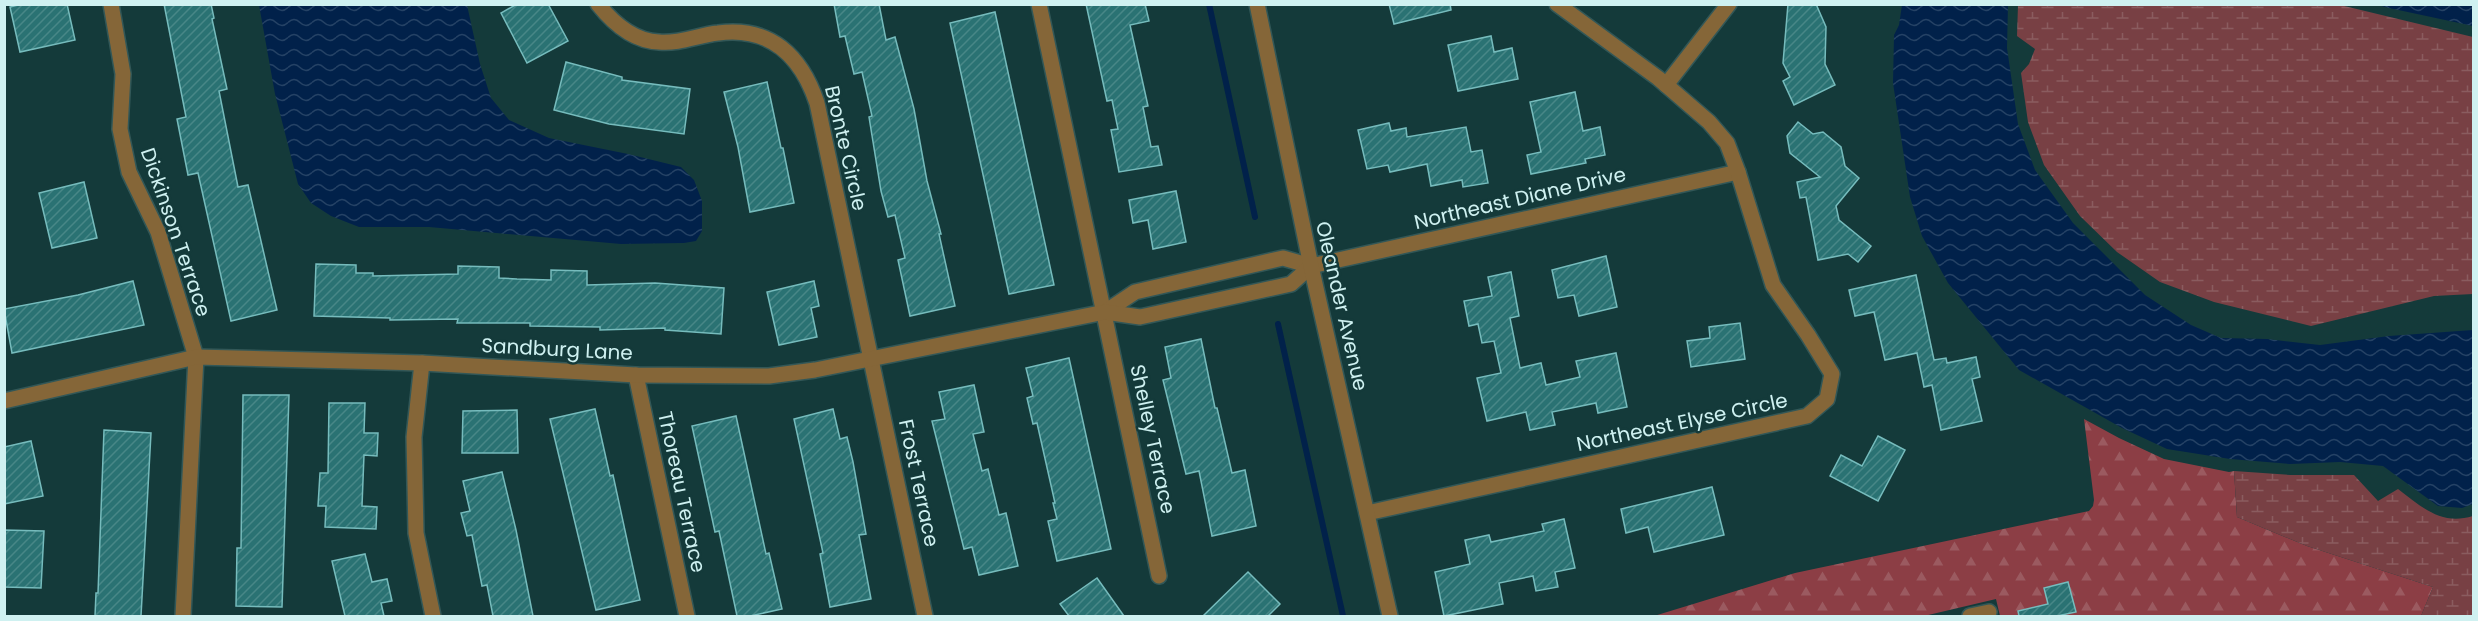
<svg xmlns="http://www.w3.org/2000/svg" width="2478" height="621" font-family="Poppins,sans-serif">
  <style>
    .forest { fill: url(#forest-firs) }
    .wetland { fill: url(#wetland-marsh) }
    .water { fill: url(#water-waves) }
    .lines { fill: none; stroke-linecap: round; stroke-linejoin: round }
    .stream { stroke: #01214a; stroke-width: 6 }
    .building { fill: url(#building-hatch); stroke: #76bcbd; stroke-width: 1.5 }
    .minor-casing { stroke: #325757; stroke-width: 18 }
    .tertiary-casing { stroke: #325757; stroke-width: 18 }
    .minor { stroke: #856638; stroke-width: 15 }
    .tertiary { stroke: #856638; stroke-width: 15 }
    .labels { text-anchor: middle; stroke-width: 5; stroke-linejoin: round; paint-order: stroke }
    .street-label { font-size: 20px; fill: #cff1f1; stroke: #143a3a }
  </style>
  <defs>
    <pattern id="forest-firs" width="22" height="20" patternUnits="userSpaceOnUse" patternTransform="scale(1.5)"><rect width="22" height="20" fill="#8c3e45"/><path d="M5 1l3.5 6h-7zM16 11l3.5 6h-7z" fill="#9b5a60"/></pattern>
    <pattern id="wetland-marsh" width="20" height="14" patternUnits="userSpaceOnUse" patternTransform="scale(1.5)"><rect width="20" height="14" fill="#784044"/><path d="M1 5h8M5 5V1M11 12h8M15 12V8" fill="none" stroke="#8a5c5f"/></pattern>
    <pattern id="water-waves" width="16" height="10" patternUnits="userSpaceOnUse" patternTransform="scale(1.5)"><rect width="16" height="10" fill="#01214a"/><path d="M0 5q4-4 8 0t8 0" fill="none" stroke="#254265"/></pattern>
    <pattern id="building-hatch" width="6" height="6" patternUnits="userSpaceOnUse" patternTransform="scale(1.5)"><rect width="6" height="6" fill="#2a7273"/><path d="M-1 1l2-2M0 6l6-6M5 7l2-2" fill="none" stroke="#488787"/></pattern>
  </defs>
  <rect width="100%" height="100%" fill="#143a3a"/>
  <!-- forest -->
  <path class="forest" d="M2084 419 2119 438 2164 459 2229 472 2234 471 2237 517 2307 546 2433 587 2421 616H2000L1996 599 1924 616H1654L1795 573 2089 511 2093 506 2094 500Z"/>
  <!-- wetland -->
  <g class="wetland">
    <path d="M2336 4 2473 37V294L2434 296 2311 326 2214 302 2160 282 2117 252 2080 216 2044 165 2028 122 2021 73 2029 64 2035 49 2017 36 2018 5Z"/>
    <path d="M2234 471 2290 475H2354L2378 501 2398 489C2422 507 2441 526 2473 516V616H2421L2433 587 2307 546 2237 517Z"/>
  </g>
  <!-- water -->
  <g class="water">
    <path d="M259 5H467L480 64 491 98 509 120 549 138 628 154 681 167 694 180 702 201V231L696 241 684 243 621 244 429 227H359L331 216 311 203 298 184 275 94Z"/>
    <path d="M1902 5H2008L2007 48 2018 124 2035 170 2073 223 2145 295 2191 325 2221 338 2267 339 2320 345 2389 336 2473 330V504L2462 508 2438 506 2383 466 2340 462 2290 464 2230 459 2167 449 2122 428 2019 370 1948 283 1922 236 1910 197 1893 83 1894 35 1899 25Z"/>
    <path d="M2378 5H2473V26L2389 8Z"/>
  </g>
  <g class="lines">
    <!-- stream -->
    <g class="stream">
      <path d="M1209 4 1255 217"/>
      <path d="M1278 324 1343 616"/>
    </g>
  </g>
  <!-- building -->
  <g class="building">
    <path d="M22 4H67L75 40 20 52 10 7Z"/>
    <path d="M164 4H211L214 18 212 19 227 89 219 91 238 187 248 185 277 310 231 321 198 173 188 175 177 119 186 117Z"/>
    <path d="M517 4H548L568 41 527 63 501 13Z"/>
    <path d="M834 4H879L886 40 895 37 914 109 927 181 941 234H939L955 306 910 316 898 260 905 258 895 215 888 217 881 191 869 117 872 116 862 72 854 74 845 36 840 37Z"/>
    <path d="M1086 4H1145L1149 21 1130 25 1148 106 1143 107 1151 147 1158 146 1162 165 1119 172 1111 130 1118 129 1112 100 1107 101Z"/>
    <path d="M1389 4H1450L1451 10 1394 24Z"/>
    <path d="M1788 4H1816L1826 27 1825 64 1835 85 1794 105 1783 81 1790 77 1783 63Z"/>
    <path d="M995 12 1054 285 1009 294 950 23Z"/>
    <path d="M1491 36 1494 52 1512 48 1518 79 1458 91 1448 45Z"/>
    <path d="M566 62 622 77V80L690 89 684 134 609 124 554 110Z"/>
    <path d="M767 82 781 148H783L794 203 750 212 738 147 724 92Z"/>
    <path d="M1575 92 1583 131 1600 127 1605 155 1585 159 1586 163 1531 174 1527 155 1541 152 1530 102Z"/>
    <path d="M1798 122 1813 134 1823 132 1841 147 1845 166 1859 178 1836 206 1839 220 1871 246 1858 262 1848 254 1818 260 1806 197 1800 198 1797 182 1820 177 1790 153 1787 136Z"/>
    <path d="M1389 123 1391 131 1406 128 1407 137 1466 127 1471 152 1482 150 1488 183 1463 187 1462 180 1431 186 1427 164 1390 172 1388 165 1367 169 1358 130Z"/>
    <path d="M84 182 97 238 52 248 39 193Z"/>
    <path d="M1176 191 1186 242 1153 249 1148 220 1133 223 1129 200Z"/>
    <path d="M1606 256 1617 307 1579 316 1574 295 1558 298 1552 270Z"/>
    <path d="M316 264 356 265V273H373V276L458 274V266L499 267V278L517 279 551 280V270L587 271V285L655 283 724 288 721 334 665 330V328L600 330V327L530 326V323H457L458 319 390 320V318L314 316Z"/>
    <path d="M1511 272 1519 316 1510 318 1520 368 1541 363 1546 385 1580 377 1576 361 1616 353 1627 407 1598 413 1596 403 1552 412 1555 425 1530 430 1526 412 1487 421 1477 378 1501 373 1494 341 1482 343 1478 324 1469 326 1464 301 1492 296 1488 277Z"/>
    <path d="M1916 275 1934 360 1946 358 1947 363 1976 357 1980 377 1972 379 1982 421 1941 430 1932 385 1924 387 1917 353 1885 360 1874 312 1855 316 1849 290Z"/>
    <path d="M133 281 144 325 12 353 4 309 78 295Z"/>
    <path d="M814 281 819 306 811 308 817 337 779 345 767 292Z"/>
    <path d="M1740 323 1745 359 1691 367 1687 341 1710 338 1709 327Z"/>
    <path d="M1201 339 1215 408H1217L1232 473 1245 470 1256 526 1212 536 1199 471 1186 474 1163 380 1171 378 1165 347Z"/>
    <path d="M1069 358 1111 549 1057 561 1048 521 1057 519 1053 503H1055L1037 423 1033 424 1027 398 1033 396 1026 368Z"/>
    <path d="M974 385 984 432 973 434 982 471 988 469 999 515 1006 513 1018 566 979 575 972 547 964 549 932 421 945 419 939 392Z"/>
    <path d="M243 395H289L282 607 236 606 237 548H241Z"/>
    <path d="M329 403H365L364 433H378L377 456 364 455 362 506 377 507 376 529 325 527 326 506H318L320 473H328Z"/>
    <path d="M595 409 610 476 613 475 640 600 596 610 550 419Z"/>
    <path d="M833 409 840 439 847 437 853 462 866 534 859 535 871 599 830 607 820 554 823 553 794 419Z"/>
    <path d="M517 410 518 453H462L463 411Z"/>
    <path d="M736 416 766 554 769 553 782 609 750 616H737L719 531 715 532 692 426Z"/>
    <path d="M104 430 151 433 141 616H95L96 593H98Z"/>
    <path d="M1878 436 1905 450 1878 501 1830 476 1841 455 1862 466Z"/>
    <path d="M31 441 43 496 4 504V447Z"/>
    <path d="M502 472 516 530 533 616H493L487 585 482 586 472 535 467 536 461 513 470 511 463 481Z"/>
    <path d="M1712 487 1724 535 1654 552 1648 527 1626 533 1621 509Z"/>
    <path d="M1564 519 1575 568 1555 572 1558 587 1536 591 1533 576 1499 583 1503 604 1444 616 1435 572 1470 564 1465 540 1489 535 1491 542 1544 531 1542 524Z"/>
    <path d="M4 530 44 531 41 588 4 587Z"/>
    <path d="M365 554 372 582 387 579 392 601 381 603 384 616H345L332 561Z"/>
    <path d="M1248 572 1280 604 1268 616H1203Z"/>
    <path d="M1097 578 1124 616H1069L1060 604Z"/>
    <path d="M2068 582 2076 612 2057 616H2019L2018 611 2048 604 2044 588Z"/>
  </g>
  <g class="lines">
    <!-- minor casing -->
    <g class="minor-casing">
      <g id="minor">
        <path d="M111 4 123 74 120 129 129 172 158 232 196 357 183 616"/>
        <path d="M598 4C613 23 634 41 659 42 680 44 698 35 718 33 771 26 801 56 817 103L925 616"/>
        <path d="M1039 4 1159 576"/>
        <path d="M1666 85 1729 4"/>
        <path d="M1105 312 1135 292 1283 258 1311 266"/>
        <path d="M422 363 414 437 416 533 433 616"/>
        <path d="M636 375 687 616"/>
        <path d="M4 401 196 357 422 363 636 375 769 376 815 370 1105 312 1140 317 1291 284 1311 266 1738 172"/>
        <path d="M1367 513 1807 416 1827 399 1832 374 1808 335 1773 285 1738 172 1727 143 1709 122 1658 78 1557 4"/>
        <path d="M1970 616 1989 612"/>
      </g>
    </g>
    <!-- tertiary casing -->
    <g class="tertiary-casing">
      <path id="tertiary" d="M1257 4 1311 266 1390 616"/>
    </g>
    <!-- minor -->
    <use href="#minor" class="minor"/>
    <!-- tertiary -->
    <use href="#tertiary" class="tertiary"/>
  </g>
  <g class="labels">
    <!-- street labels -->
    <g class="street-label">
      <text transform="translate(846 148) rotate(77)" y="7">Bronte Circle</text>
      <text transform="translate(1520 198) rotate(-13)" y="7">Northeast Diane Drive</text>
      <text transform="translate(176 232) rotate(71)" y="7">Dickinson Terrace</text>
      <text transform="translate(1342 306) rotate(77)" y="7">Oleander Avenue</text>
      <text transform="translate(557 349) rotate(3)" y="7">Sandburg Lane</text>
      <text transform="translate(1682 422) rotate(-12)" y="7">Northeast Elyse Circle</text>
      <text transform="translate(1153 439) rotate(78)" y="7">Shelley Terrace</text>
      <text transform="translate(919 483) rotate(78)" y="7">Frost Terrace</text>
      <text transform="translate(682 492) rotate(78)" y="7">Thoreau Terrace</text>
    </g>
  </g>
  <!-- border -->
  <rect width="2478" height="621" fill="none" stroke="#cff1f1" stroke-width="12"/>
</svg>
